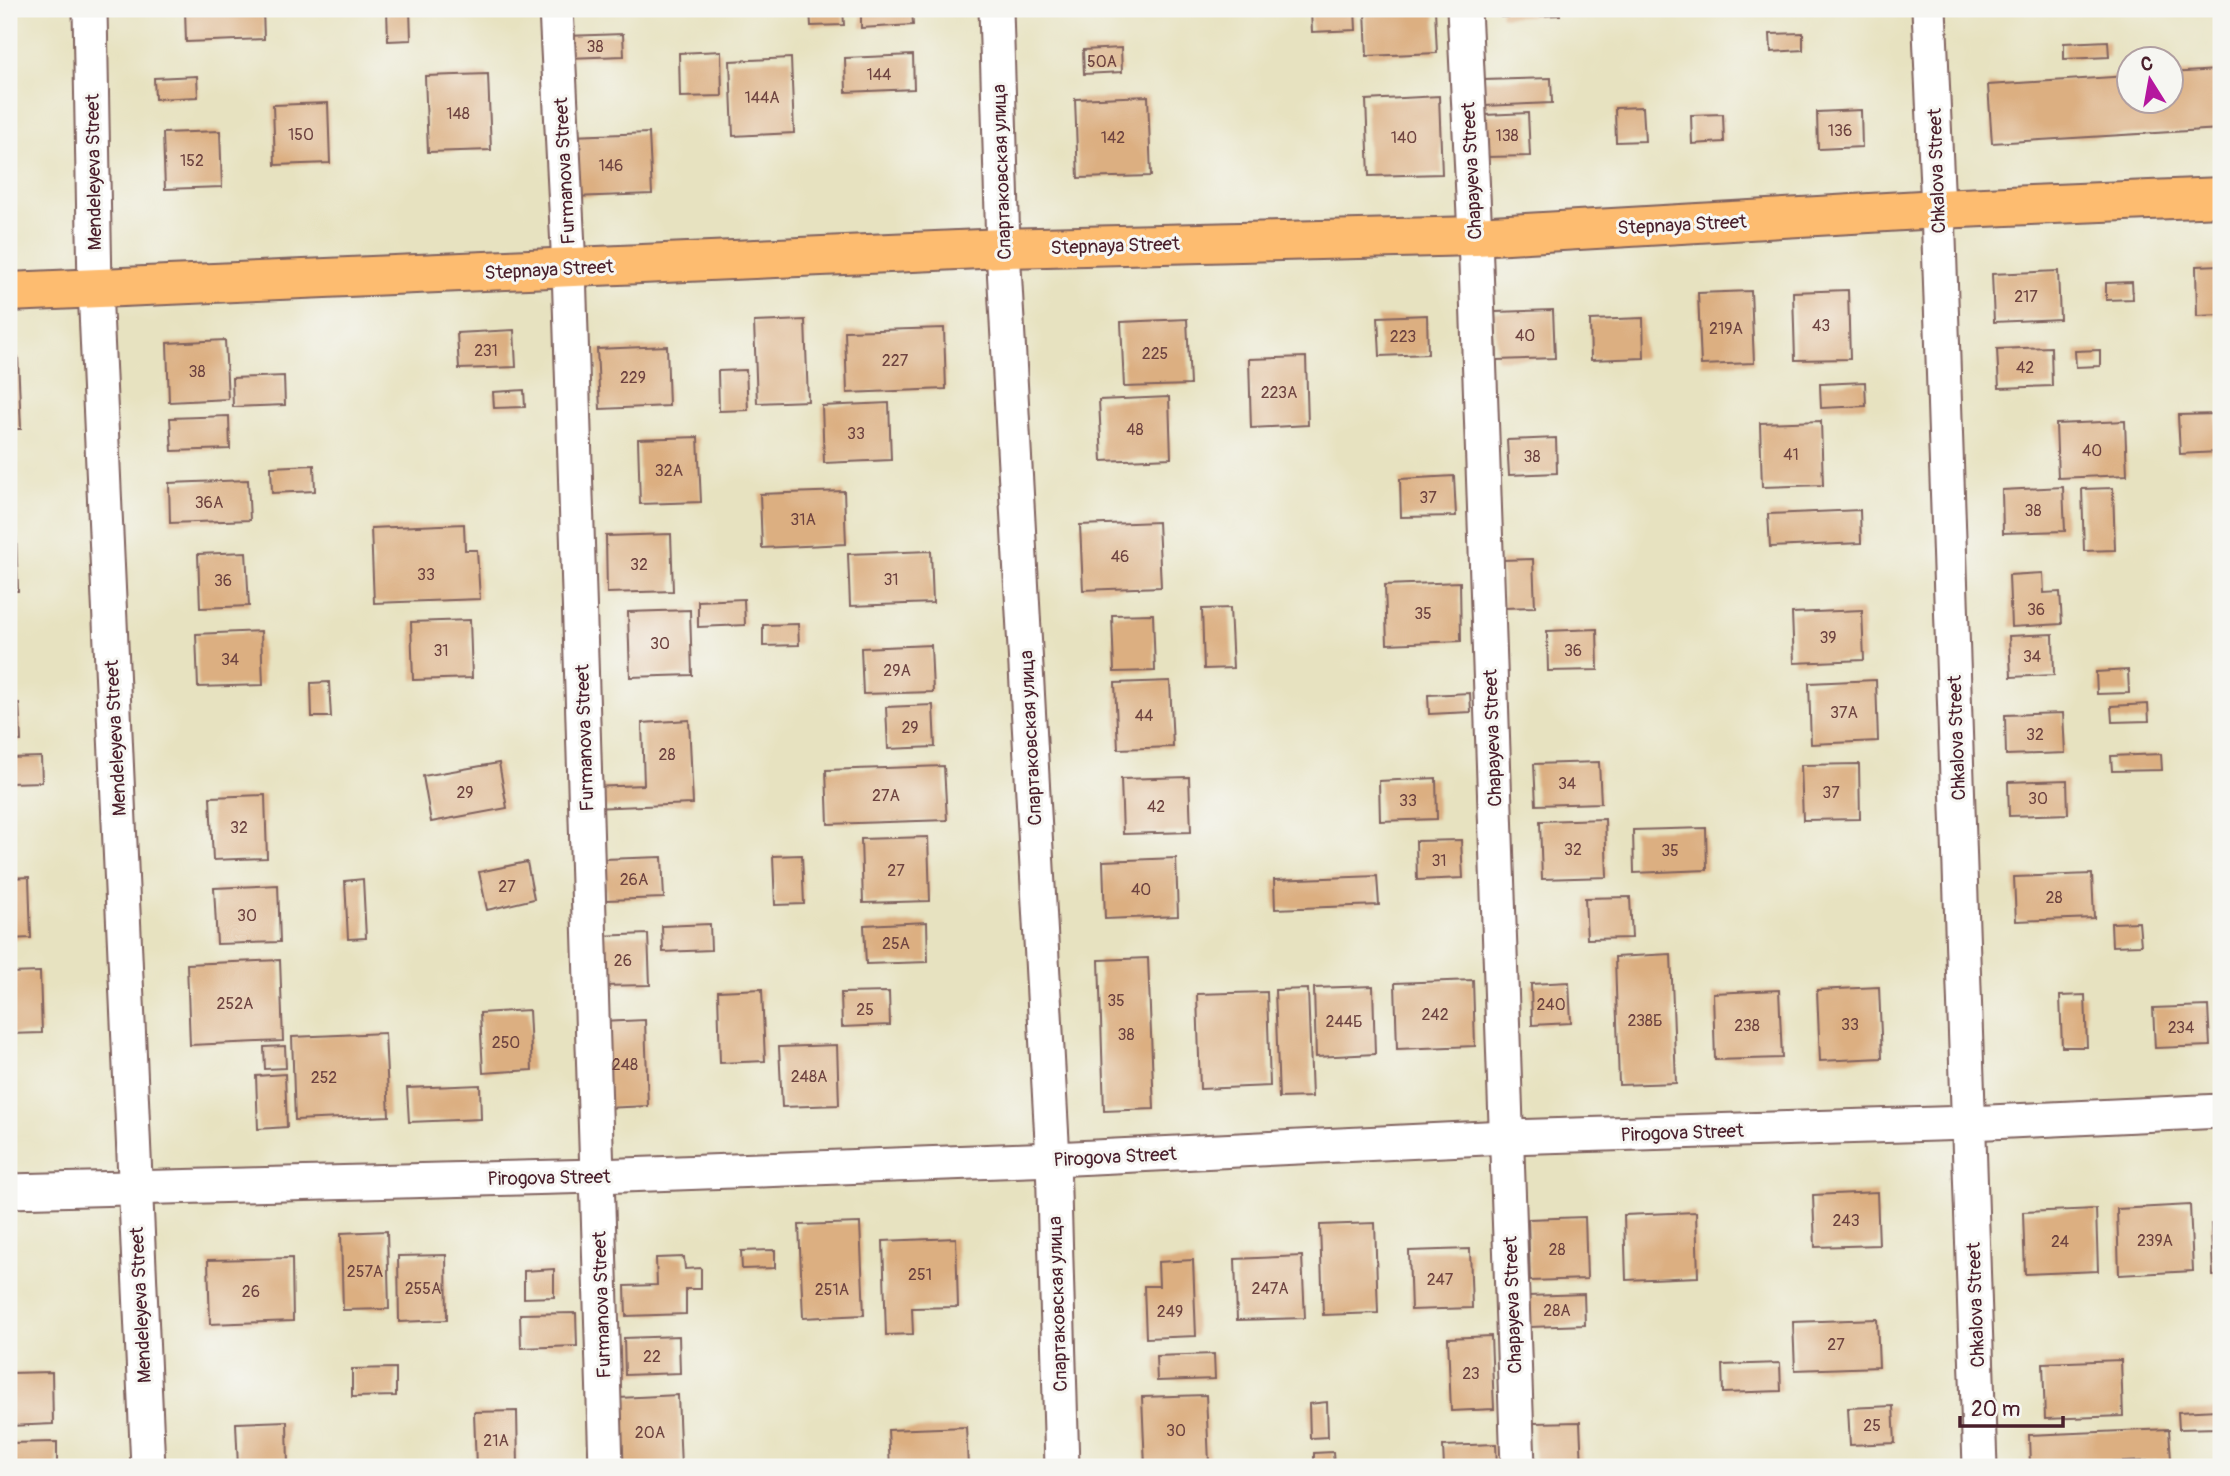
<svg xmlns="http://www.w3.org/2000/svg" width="2230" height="1476" font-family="Pangolin,sans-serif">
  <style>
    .building { fill: #dcaf81 }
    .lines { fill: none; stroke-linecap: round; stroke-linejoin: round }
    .minor-casing { stroke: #81635f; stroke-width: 37 }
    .major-casing { stroke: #81635f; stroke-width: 42 }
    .minor { stroke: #fff; stroke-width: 33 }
    .major { stroke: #fdbc6f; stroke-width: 38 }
    .labels { text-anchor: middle; stroke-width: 6; stroke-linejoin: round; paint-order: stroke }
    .number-label { font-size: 16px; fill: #6e4340 }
    .street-label { font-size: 19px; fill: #4a1f2b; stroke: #f6f6f2 }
  </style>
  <rect width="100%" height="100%" fill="#f6f6f2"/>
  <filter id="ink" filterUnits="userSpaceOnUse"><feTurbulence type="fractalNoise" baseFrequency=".0143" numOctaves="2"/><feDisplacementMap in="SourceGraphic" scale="14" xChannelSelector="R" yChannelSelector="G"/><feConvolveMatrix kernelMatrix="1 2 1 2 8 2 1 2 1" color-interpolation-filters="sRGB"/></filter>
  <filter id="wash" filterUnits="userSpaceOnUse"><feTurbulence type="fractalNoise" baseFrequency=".00686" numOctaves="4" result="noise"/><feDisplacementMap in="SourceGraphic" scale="28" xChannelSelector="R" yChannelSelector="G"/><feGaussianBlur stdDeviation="1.57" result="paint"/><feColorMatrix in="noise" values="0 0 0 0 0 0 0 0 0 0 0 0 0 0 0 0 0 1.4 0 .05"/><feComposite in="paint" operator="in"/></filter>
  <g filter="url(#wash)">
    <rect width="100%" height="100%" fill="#e7e2c0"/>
    <g id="blocks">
      <!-- building -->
      <g class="building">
        <path d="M185 9H263L264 39 186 42Z"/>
        <path d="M387 9H410L411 40 388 41Z"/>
        <path d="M810 9H843L844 25 811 26Z"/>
        <path d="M861 9H912L913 25 861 28Z"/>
        <path d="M1355 9 1356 30 1312 32 1311 11Z"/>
        <path d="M1365 9H1435L1437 53 1367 56Z"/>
        <path d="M1501 9H1560V15L1501 17Z"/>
        <path d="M1803 33V50L1771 52 1770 34Z"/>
        <path d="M623 34 624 56 567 58 566 36Z"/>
        <path d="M2108 41 2109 57 2064 59V43Z"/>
        <path d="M1121 48 1122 72 1084 74 1083 50Z"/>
        <path d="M721 51 722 96 680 97 679 53Z"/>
        <path d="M913 55 914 89 846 92 845 58Z"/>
        <path d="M791 58 794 133 733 136 730 61Z"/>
        <path d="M2217 70 2220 129 1992 143 1988 85 2128 76V102H2170V73Z"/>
        <path d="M488 74 491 150 428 152 425 76Z"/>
        <path d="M197 76 198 97 155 99 154 78Z"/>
        <path d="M1551 78 1552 103 1485 106 1484 80Z"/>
        <path d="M1148 96 1151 176 1078 178 1075 99Z"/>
        <path d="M1439 96 1442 174 1369 176 1366 100Z"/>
        <path d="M328 103 330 163 275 165 273 105Z"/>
        <path d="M1643 107 1645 141 1616 142 1615 108Z"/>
        <path d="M1861 110 1862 147 1818 149 1817 112Z"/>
        <path d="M1528 113 1530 156 1486 157 1485 115Z"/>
        <path d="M1723 114 1724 142 1692 144 1691 115Z"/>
        <path d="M220 131 222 187 165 189 163 133Z"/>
        <path d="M649 133 652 194 573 197 571 136Z"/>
        <path d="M2221 265V315L2197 316 2196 266Z"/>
        <path d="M2058 271 2060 319 1994 322 1992 274Z"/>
        <path d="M2132 282 2133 299 2106 300V283Z"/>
        <path d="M1848 290 1850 359 1795 360 1793 292Z"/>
        <path d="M1751 291 1754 363 1701 365 1698 293Z"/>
        <path d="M1553 310 1555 358 1497 360 1495 312Z"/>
        <path d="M1427 315 1428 354 1380 356 1378 317Z"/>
        <path d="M1643 318 1644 358 1591 360 1590 320Z"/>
        <path d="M1187 319 1190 385 1124 387 1121 322Z"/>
        <path d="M805 320 808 401 757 403 754 322Z"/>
        <path d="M944 328 946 389 847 393 845 331Z"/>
        <path d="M514 330 516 367 459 369 457 333Z"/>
        <path d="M225 340 228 399 169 402 167 343Z"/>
        <path d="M667 346 669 406 600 409 597 349Z"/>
        <path d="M2051 347 2052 386 1999 388 1997 349Z"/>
        <path d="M2100 350V366L2076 367 2075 351Z"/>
        <path d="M18 357 21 429H9V358Z"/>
        <path d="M1306 357 1308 425 1251 428 1249 359Z"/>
        <path d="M746 370 748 410 719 411 718 371Z"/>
        <path d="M284 376 285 405 233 407 232 378Z"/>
        <path d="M1865 382 1866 406 1821 408 1820 384Z"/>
        <path d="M524 390 525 407 494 408 493 392Z"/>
        <path d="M1169 397 1171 458 1102 461 1099 400Z"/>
        <path d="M889 403 891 460 824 463 822 406Z"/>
        <path d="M2217 414 2218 452 2180 454 2178 415Z"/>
        <path d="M229 416 230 449 172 451 170 418Z"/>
        <path d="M1821 421 1823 485 1762 487 1760 423Z"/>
        <path d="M2125 421 2127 475 2058 478 2056 424Z"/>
        <path d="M698 437 701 502 640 504 638 439Z"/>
        <path d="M1556 438 1557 473 1509 475 1507 440Z"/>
        <path d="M314 465 315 491 272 493 271 467Z"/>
        <path d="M1454 476 1456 516 1401 517 1400 479Z"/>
        <path d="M248 480 250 520 170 523 169 483Z"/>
        <path d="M2063 487 2065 531 2003 533 2002 490Z"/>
        <path d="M2113 488 2115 550 2084 551 2082 489Z"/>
        <path d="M844 491 846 544 762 548 760 494Z"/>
        <path d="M1860 510 1861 543 1770 547 1768 514Z"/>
        <path d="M1158 522 1161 587 1083 590 1080 525Z"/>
        <path d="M464 524 465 550H477L480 599 374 603 371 528Z"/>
        <path d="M16 533 18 591H9V534Z"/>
        <path d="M671 534 673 591 607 593 606 536Z"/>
        <path d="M931 551 933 603 850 606 848 554Z"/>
        <path d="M246 552 249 606 200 608 198 554Z"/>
        <path d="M1533 559 1535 607 1504 608 1501 560Z"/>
        <path d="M2043 573 2044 593 2060 592 2062 624 2011 627 2009 575Z"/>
        <path d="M1460 582 1461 641 1387 644 1385 585Z"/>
        <path d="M744 599 745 625 698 627V601Z"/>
        <path d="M1230 608 1233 668 1204 669 1202 609Z"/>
        <path d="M690 610 692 675 630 677 628 612Z"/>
        <path d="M1862 610 1864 660 1794 663 1792 613Z"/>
        <path d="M1153 614 1155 671 1114 672 1112 615Z"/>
        <path d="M470 620 472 678 413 680 411 622Z"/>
        <path d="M798 624 799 645 763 646V625Z"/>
        <path d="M1597 629 1598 670 1548 671 1547 631Z"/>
        <path d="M261 631 263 685 198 687 196 634Z"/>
        <path d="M2053 634 2054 675 2011 677 2009 636Z"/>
        <path d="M931 645 933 692 863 694 861 648Z"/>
        <path d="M2128 670 2129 693 2097 694 2096 672Z"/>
        <path d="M1876 680 1878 741 1811 744 1809 683Z"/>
        <path d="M1170 681 1173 747 1118 749 1115 683Z"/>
        <path d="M329 682 331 717H312L311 683Z"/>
        <path d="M1470 693 1471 712 1429 714 1428 695Z"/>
        <path d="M9 703H19L21 741H9Z"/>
        <path d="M2148 704 2149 721 2112 722 2111 706Z"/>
        <path d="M933 705 935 747 888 749 886 707Z"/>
        <path d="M2063 713 2065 753 2006 755 2005 715Z"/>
        <path d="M689 720 693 804 591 808V787L644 785 642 723Z"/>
        <path d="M2161 754 2162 770 2112 771 2111 756Z"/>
        <path d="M41 757 42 782 9 783V758Z"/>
        <path d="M1599 762 1601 803 1536 805 1534 764Z"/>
        <path d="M499 763 507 808 431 822 423 776Z"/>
        <path d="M1859 764 1860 819 1803 820 1801 765Z"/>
        <path d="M944 766 947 820 828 824 826 770Z"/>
        <path d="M1189 777 1191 832 1123 834 1121 779Z"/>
        <path d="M1436 778 1437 819 1380 821 1379 781Z"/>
        <path d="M2067 780 2068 814 2009 816 2008 782Z"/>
        <path d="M265 795 267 858 213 860 210 797Z"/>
        <path d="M1605 819 1607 877 1542 879 1540 821Z"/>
        <path d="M1706 828 1707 870 1634 873 1633 830Z"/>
        <path d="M928 837 930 901 863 903 861 839Z"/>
        <path d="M1461 840 1463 878 1417 880 1416 841Z"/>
        <path d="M802 855 804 904 775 905 773 856Z"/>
        <path d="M662 857 664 898 606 900 604 859Z"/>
        <path d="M1176 858 1178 916 1105 919 1103 861Z"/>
        <path d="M527 862 534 899 487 910 479 872Z"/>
        <path d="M2092 874 2094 918 2016 921 2014 877Z"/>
        <path d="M1377 876 1379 905 1275 909 1274 880Z"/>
        <path d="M29 877 31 938 9 939V878Z"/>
        <path d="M363 879 366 938 348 939 345 881Z"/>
        <path d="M278 885 280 942 217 944 214 888Z"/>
        <path d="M1630 897 1632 938 1587 939 1585 898Z"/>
        <path d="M927 922 928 962 866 964 864 925Z"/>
        <path d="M2139 922 2141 945 2112 946 2111 923Z"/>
        <path d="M710 924 711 950 663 952 662 926Z"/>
        <path d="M648 934 650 985 599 986 597 936Z"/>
        <path d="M1671 954 1676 1083 1619 1085 1615 957Z"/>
        <path d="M1148 958 1154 1109 1104 1111 1099 960Z"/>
        <path d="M280 960 283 1041 190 1045 187 964Z"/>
        <path d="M40 972 42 1033 9 1034V973Z"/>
        <path d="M1473 980 1475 1046 1397 1049 1395 983Z"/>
        <path d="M1569 982 1571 1023 1532 1025 1531 984Z"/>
        <path d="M1373 986 1375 1054 1316 1057 1314 988Z"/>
        <path d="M1879 987 1882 1058 1820 1061 1817 990Z"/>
        <path d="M762 989 765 1061 720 1063 718 991Z"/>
        <path d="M1308 989 1312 1097 1279 1098 1275 990Z"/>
        <path d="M1779 990 1782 1058 1715 1060 1713 993Z"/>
        <path d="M889 992 890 1025 842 1027 841 993Z"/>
        <path d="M1267 992 1270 1086 1200 1089 1197 994Z"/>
        <path d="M2085 995 2087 1047H2062L2060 996Z"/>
        <path d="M2208 1006 2210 1046 2155 1048 2153 1008Z"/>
        <path d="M529 1010 532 1070 483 1073 480 1013Z"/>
        <path d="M645 1020 648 1106 604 1108 601 1022Z"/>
        <path d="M385 1033 389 1116 295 1120 292 1037Z"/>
        <path d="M837 1045 839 1105 782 1107 779 1047Z"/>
        <path d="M285 1046 286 1068 265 1069 264 1047Z"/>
        <path d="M285 1074 287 1127 258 1129 256 1076Z"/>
        <path d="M480 1085 481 1119 409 1122 407 1088Z"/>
        <path d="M1877 1192 1879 1245 1815 1247 1813 1195Z"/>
        <path d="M2190 1205 2193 1271 2119 1275 2117 1209Z"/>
        <path d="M2096 1209 2098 1271 2025 1274 2023 1212Z"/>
        <path d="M1696 1212 1698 1277 1626 1280 1624 1215Z"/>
        <path d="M1585 1217 1587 1279 1530 1281 1528 1219Z"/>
        <path d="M860 1223 864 1315 803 1318 799 1225Z"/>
        <path d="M1375 1223 1378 1313 1323 1315 1320 1225Z"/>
        <path d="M2211 1224H2221V1276H2213Z"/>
        <path d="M387 1231 389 1309 343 1310 341 1233Z"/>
        <path d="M956 1238 958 1307 912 1308 913 1334 886 1335 883 1241Z"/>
        <path d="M1470 1249 1472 1308 1411 1310 1409 1251Z"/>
        <path d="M775 1250V1268L742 1269 741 1251Z"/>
        <path d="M446 1255 447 1320 399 1322 398 1256Z"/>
        <path d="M1302 1256 1305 1318 1237 1320 1235 1259Z"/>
        <path d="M684 1257 685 1269 701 1268V1289H686V1314L626 1316 625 1286 657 1285 656 1258Z"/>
        <path d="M292 1258 293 1321 210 1324 208 1260Z"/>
        <path d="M1193 1260 1196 1336 1146 1338 1144 1286H1159L1158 1262Z"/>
        <path d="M554 1269V1297L524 1298V1271Z"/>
        <path d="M1584 1294 1585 1325 1530 1327 1528 1296Z"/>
        <path d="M576 1313 577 1346 521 1348 520 1314Z"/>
        <path d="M1877 1319 1879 1367 1795 1370 1793 1322Z"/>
        <path d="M679 1336 680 1373 625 1375 624 1338Z"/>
        <path d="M1491 1336 1494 1409 1451 1411 1448 1338Z"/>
        <path d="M1214 1354 1215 1379 1157 1381 1156 1356Z"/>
        <path d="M2121 1360 2123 1416 2045 1419 2043 1363Z"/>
        <path d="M1780 1363 1781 1391 1723 1393 1722 1365Z"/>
        <path d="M396 1368V1396L352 1397V1369Z"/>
        <path d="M52 1372 53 1424 9 1426V1373Z"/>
        <path d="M678 1395 681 1467H621L619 1398Z"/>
        <path d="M1206 1395 1209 1463 1145 1466 1142 1397Z"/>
        <path d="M1327 1402 1328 1437 1310 1438 1309 1404Z"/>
        <path d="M1893 1406 1895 1443 1850 1445 1848 1408Z"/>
        <path d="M2217 1410 2218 1428 2179 1429 2178 1412Z"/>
        <path d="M517 1411 518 1467H476L474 1412Z"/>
        <path d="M287 1421 288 1467H238L236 1423Z"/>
        <path d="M1580 1422 1582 1467H1535L1533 1423Z"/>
        <path d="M966 1427 968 1467H890L888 1430Z"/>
        <path d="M2169 1429 2171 1460 2030 1466 2029 1435Z"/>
        <path d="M57 1442V1467H9V1443Z"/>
        <path d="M1496 1444 1497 1467H1444L1443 1446Z"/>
        <path d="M1333 1452 1334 1467H1314V1453Z"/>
      </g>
    </g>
  </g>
  <g filter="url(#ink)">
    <use href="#blocks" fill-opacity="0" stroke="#81635f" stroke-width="2"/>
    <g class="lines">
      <!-- minor casing -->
      <g class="minor-casing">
        <g id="minor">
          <path d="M90 9 95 288 148 1467"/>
          <path d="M556 9 569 268 606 1467"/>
          <path d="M996 9 1003 248 1053 1159 1062 1467"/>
          <path d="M1464 9 1475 236 1518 1467"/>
          <path d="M1929 9 1938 209 1980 1467"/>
          <path d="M9 1191 597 1176 1053 1159 1506 1137 1969 1123 2221 1111"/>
        </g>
      </g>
      <!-- major casing -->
      <g class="major-casing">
        <path id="major" d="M9 292 1003 248 1475 236 1938 209 2221 197"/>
      </g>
      <!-- minor -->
      <use href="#minor" class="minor"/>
      <!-- major -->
      <use href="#major" class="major"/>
    </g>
  </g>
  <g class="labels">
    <!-- number labels -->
    <g class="number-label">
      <text x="595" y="52">38</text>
      <text x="1102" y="67">50А</text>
      <text x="879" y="80">144</text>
      <text x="762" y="103">144А</text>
      <text x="458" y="119">148</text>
      <text x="1840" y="136">136</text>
      <text x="301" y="140">150</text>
      <text x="1507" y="141">138</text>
      <text x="1113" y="143">142</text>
      <text x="1404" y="143">140</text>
      <text x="192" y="166">152</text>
      <text x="611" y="171">146</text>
      <text x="2026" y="302">217</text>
      <text x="1821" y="331">43</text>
      <text x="1726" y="334">219А</text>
      <text x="1525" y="341">40</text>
      <text x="1403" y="342">223</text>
      <text x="486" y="356">231</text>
      <text x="1155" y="359">225</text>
      <text x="895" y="366">227</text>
      <text x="2025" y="373">42</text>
      <text x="197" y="377">38</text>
      <text x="633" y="383">229</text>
      <text x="1279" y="398">223А</text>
      <text x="1135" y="435">48</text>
      <text x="856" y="439">33</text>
      <text x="2092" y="456">40</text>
      <text x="1791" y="460">41</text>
      <text x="1532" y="462">38</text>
      <text x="669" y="476">32А</text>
      <text x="1428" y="503">37</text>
      <text x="209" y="508">36А</text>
      <text x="2033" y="516">38</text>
      <text x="803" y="525">31А</text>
      <text x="1120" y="562">46</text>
      <text x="639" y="570">32</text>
      <text x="426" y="580">33</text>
      <text x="891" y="585">31</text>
      <text x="223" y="586">36</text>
      <text x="2036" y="615">36</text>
      <text x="1423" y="619">35</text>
      <text x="1828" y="643">39</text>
      <text x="660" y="649">30</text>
      <text x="441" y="656">31</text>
      <text x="1573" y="656">36</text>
      <text x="2032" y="662">34</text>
      <text x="230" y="665">34</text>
      <text x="897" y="676">29А</text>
      <text x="1844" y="718">37А</text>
      <text x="1144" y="721">44</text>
      <text x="910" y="733">29</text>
      <text x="2035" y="740">32</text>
      <text x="667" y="760">28</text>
      <text x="1567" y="789">34</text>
      <text x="465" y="798">29</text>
      <text x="1831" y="798">37</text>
      <text x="886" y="801">27А</text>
      <text x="2038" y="804">30</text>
      <text x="1408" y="806">33</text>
      <text x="1156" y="812">42</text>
      <text x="239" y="833">32</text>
      <text x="1573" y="855">32</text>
      <text x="1670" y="856">35</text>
      <text x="1439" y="866">31</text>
      <text x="896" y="876">27</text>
      <text x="634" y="885">26А</text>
      <text x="507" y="892">27</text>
      <text x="1141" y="895">40</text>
      <text x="2054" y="903">28</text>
      <text x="247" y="921">30</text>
      <text x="896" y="949">25А</text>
      <text x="623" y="966">26</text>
      <text x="1116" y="1006">35</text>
      <text x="235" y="1009">252А</text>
      <text x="1551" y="1010">240</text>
      <text x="865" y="1015">25</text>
      <text x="1435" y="1020">242</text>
      <text x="1645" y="1026">238Б</text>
      <text x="1344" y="1027">244Б</text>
      <text x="1850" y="1030">33</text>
      <text x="1747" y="1031">238</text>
      <text x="2181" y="1033">234</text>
      <text x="1126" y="1040">38</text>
      <text x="506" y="1048">250</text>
      <text x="625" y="1070">248</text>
      <text x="809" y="1082">248А</text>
      <text x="324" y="1083">252</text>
      <text x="1846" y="1226">243</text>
      <text x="2155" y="1246">239А</text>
      <text x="2060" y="1247">24</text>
      <text x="1557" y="1255">28</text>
      <text x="365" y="1277">257А</text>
      <text x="920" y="1280">251</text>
      <text x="1440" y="1285">247</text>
      <text x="423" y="1294">255А</text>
      <text x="1270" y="1294">247А</text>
      <text x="832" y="1295">251А</text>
      <text x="251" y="1297">26</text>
      <text x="1557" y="1316">28А</text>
      <text x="1170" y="1317">249</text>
      <text x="1836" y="1350">27</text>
      <text x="652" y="1362">22</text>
      <text x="1471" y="1379">23</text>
      <text x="1872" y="1431">25</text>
      <text x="1176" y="1436">30</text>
      <text x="650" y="1438">20А</text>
      <text x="496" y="1446">21А</text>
    </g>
    <!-- street labels -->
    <g class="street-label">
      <text transform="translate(564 171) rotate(-93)" y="7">Furmanova Street</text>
      <text transform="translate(1471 171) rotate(-93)" y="7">Chapayeva Street</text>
      <text transform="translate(1936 171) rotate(-92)" y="7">Chkalova Street</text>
      <text transform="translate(93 172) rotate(-91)" y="7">Mendeleyeva Street</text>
      <text transform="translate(1001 172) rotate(-92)" y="7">Спартаковская улица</text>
      <text transform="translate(1682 224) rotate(-3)" y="7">Stepnaya Street</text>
      <text transform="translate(1115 245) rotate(-2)" y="7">Stepnaya Street</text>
      <text transform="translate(549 269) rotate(-3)" y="7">Stepnaya Street</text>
      <text transform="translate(115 738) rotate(-93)" y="7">Mendeleyeva Street</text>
      <text transform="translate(584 738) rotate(-92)" y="7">Furmanova Street</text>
      <text transform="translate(1030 738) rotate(-93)" y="7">Спартаковская улица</text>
      <text transform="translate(1492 738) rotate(-92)" y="7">Chapayeva Street</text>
      <text transform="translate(1956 738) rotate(-92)" y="7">Chkalova Street</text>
      <text transform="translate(1682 1132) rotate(-2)" y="7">Pirogova Street</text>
      <text transform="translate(1115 1156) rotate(-3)" y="7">Pirogova Street</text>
      <text transform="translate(549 1177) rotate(-1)" y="7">Pirogova Street</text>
      <text transform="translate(1057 1304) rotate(-92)" y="7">Спартаковская улица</text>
      <text transform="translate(140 1305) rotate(-93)" y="7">Mendeleyeva Street</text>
      <text transform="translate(601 1305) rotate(-92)" y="7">Furmanova Street</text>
      <text transform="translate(1512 1305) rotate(-92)" y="7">Chapayeva Street</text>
      <text transform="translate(1975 1305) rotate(-92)" y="7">Chkalova Street</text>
    </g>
  </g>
  <!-- margin -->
  <rect width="2230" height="1476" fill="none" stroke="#f6f6f2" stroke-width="35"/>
  <!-- north arrow -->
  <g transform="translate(2150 80) rotate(349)"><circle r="33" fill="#f6f6f2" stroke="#b1a0a2" stroke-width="2"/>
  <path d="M0-5L12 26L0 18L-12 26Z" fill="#b5179e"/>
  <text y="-10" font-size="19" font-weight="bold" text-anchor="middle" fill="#4a1f2b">С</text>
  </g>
  <!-- scale -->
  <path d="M1960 1416v10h103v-10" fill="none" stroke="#4a1f2b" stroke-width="3.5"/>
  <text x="1971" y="1416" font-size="21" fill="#4a1f2b" stroke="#f6f6f2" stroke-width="5" paint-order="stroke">20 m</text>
</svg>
